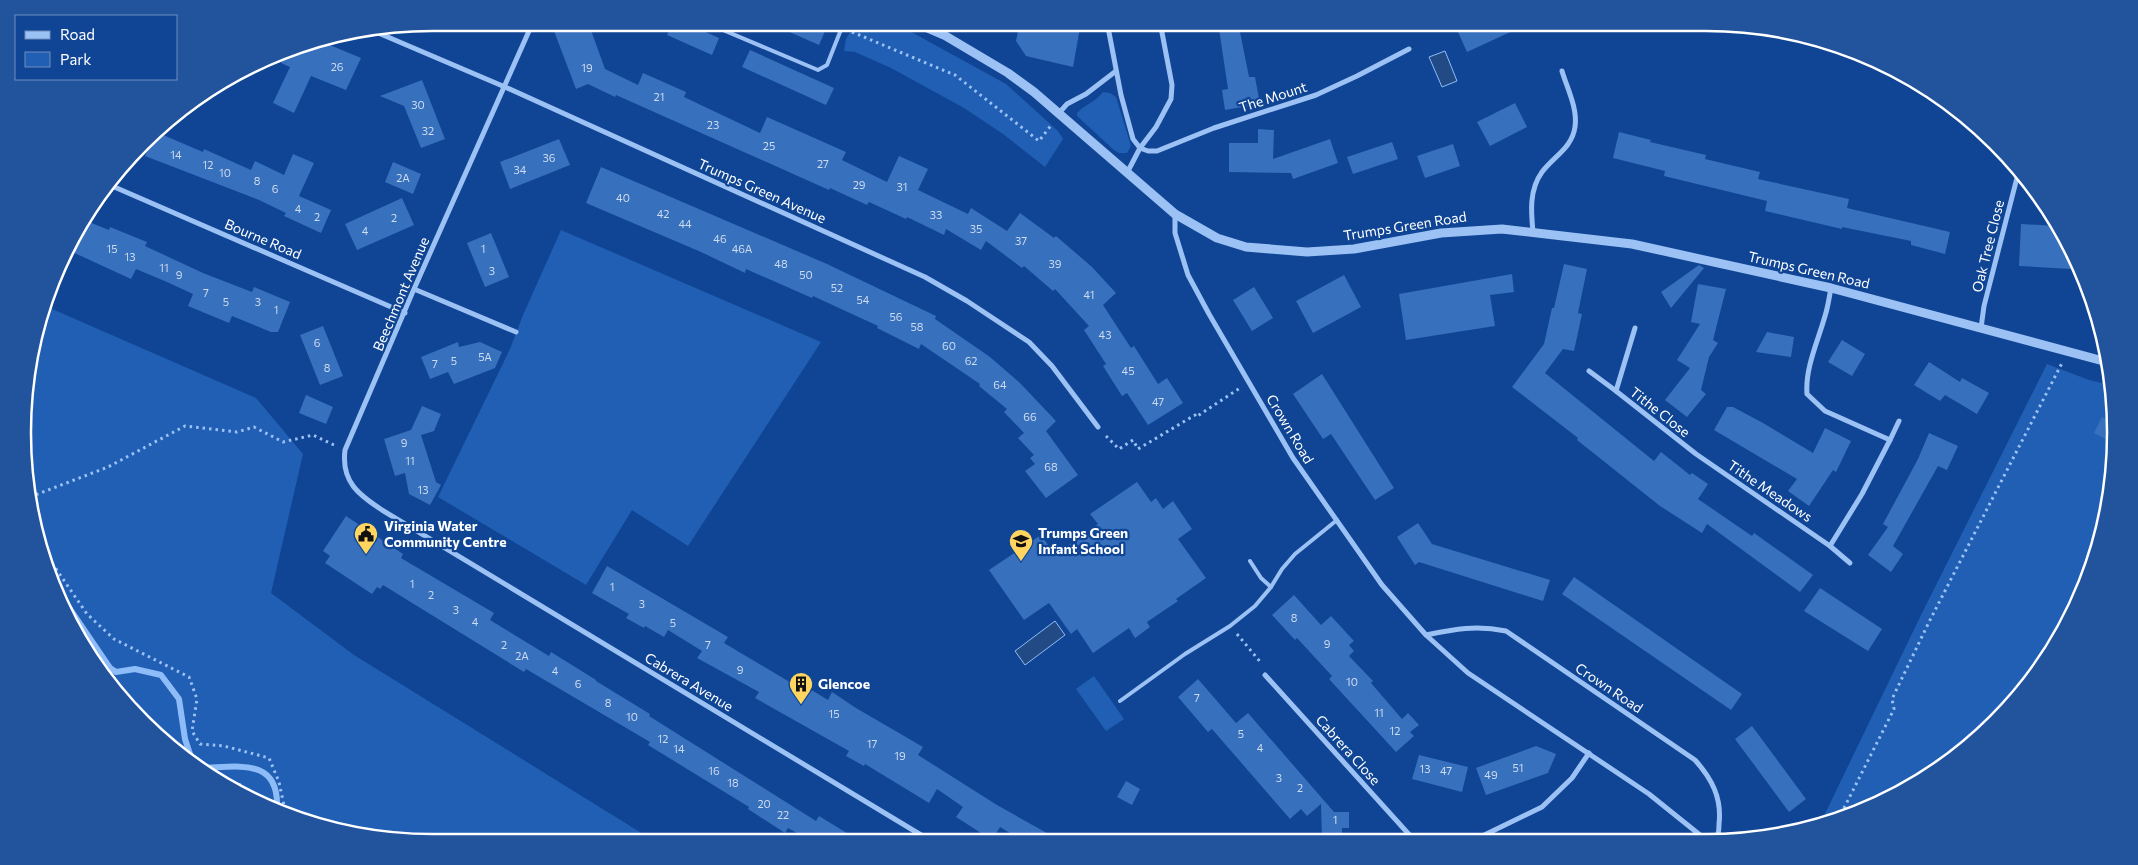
<svg xmlns="http://www.w3.org/2000/svg" width="2138" height="865" font-family="Commissioner,sans-serif">
  <style>
    .green { fill: #205fb4 }
    .water { fill: #224b85; stroke: #8dbcf8 }
    .lines { fill: none; stroke-linecap: round; stroke-linejoin: round }
    .stream { stroke: #8dbcf8; stroke-width: 6 }
    .building { fill: #3770bd }
    .path { stroke: #9cc1f4; stroke-width: 3; stroke-dasharray: 2.5 4; stroke-linecap: butt }
    .service { stroke: #9cc1f4; stroke-width: 4 }
    .minor { stroke: #9cc1f4; stroke-width: 5 }
    .tertiary { stroke: #9cc1f4; stroke-width: 9 }
    .labels { text-anchor: middle; stroke-width: 4.5; stroke-linejoin: round; paint-order: stroke }
    .number-label { font-size: 11px; fill: #cddbee }
    .street-label { font-size: 14px; fill: #fff; stroke: #0f4594 }
    .poi-label { font-size: 14px; font-weight: bold; fill: #fff; stroke: #0f4594; text-anchor: start }
    .rim { fill: none; stroke: #fff; stroke-width: 2.5 }
  </style>
  <rect width="100%" height="100%" fill="#0f4594"/>
  <!-- green -->
  <g class="green">
    <path d="M856 23H895L1006 84 1058 131 1063 139 1045 167 1003 134 964 108 891 68 855 52 844 51 846 39Z"/>
    <path d="M1103 92 1110 93 1116 97 1131 146 1127 153H1119L1114 150 1077 116V113C1084 105 1095 102 1103 92Z"/>
    <path d="M561 230 821 342 688 546 632 510 586 585 438 497 510 349 523 315Z"/>
    <path d="M43 305 256 398 303 454 271 593 354 655 656 842H433L301 821 183 758 91 660 54 590 30 513 26 379Z"/>
    <path d="M2047 364 2089 380 2111 385 2115 405 2112 486 2094 564 2046 661 1976 741 1887 800 1822 820 1921 615Z"/>
    <path d="M1094 676 1124 719 1106 731 1076 689Z"/>
  </g>
  <!-- water -->
  <g class="water">
    <path d="M1445 51 1457 81 1442 87 1429 57Z"/>
    <path d="M1055 621 1065 635 1025 665 1015 651Z"/>
  </g>
  <g class="lines">
    <!-- stream -->
    <g class="stream">
      <path d="M55 592 59 593 110 668 116 672 135 669 161 675 179 699 185 739 193 763"/>
      <path d="M202 768C238 767 279 757 277 808"/>
    </g>
  </g>
  <!-- building -->
  <g class="building">
    <path d="M576 22H588L605 69 638 85 643 73 686 92 684 97 760 133 767 117 846 152 842 160 887 182 899 156 928 169 918 190 968 214 971 208 1007 231 1020 213 1054 238 1056 236 1092 267 1116 293 1103 305 1131 348 1134 346 1158 384 1167 378 1183 403 1148 425 1127 393 1122 396 1103 366 1106 364 1084 330 1089 326 1055 289 1053 291 1024 266 1022 268 986 241 981 250 946 229 944 235 907 217 906 219 869 202 867 205 830 188 829 190 616 95 615 97 588 84 576 89 554 31Z"/>
    <path d="M673 22H683L719 38 712 55 667 35Z"/>
    <path d="M767 22H829L819 45Z"/>
    <path d="M1020 22H1081L1073 67 1026 56 1016 41Z"/>
    <path d="M1218 22H1238L1249 77H1255L1260 104 1225 110 1222 90 1228 89Z"/>
    <path d="M1478 22H1532L1467 52 1458 32Z"/>
    <path d="M320 41 361 58 346 90 311 76 294 113 273 103 290 67 281 63 286 51 300 44Z"/>
    <path d="M750 50 834 88 826 105 742 67Z"/>
    <path d="M422 80 445 139 421 148 404 106 380 96Z"/>
    <path d="M1515 103 1527 127 1490 146 1477 122Z"/>
    <path d="M1258 129 1274 130 1273 159 1330 139 1338 163 1293 179 1291 173 1229 172V143H1258Z"/>
    <path d="M156 132 203 152 204 149 251 170 255 161 284 175 293 154 314 163 299 196 331 210 321 233 284 216 286 213 259 200 145 156Z"/>
    <path d="M1619 132 1651 140 1650 142 1706 155 1705 159 1760 172 1758 179 1849 199 1847 208 1950 232 1945 254 1911 245V241L1842 227V229L1765 211 1767 201 1664 176 1665 171 1613 158Z"/>
    <path d="M559 139 570 165 510 189 500 162Z"/>
    <path d="M1392 142 1398 159 1353 174 1347 157Z"/>
    <path d="M1453 144 1460 166 1425 178 1417 156Z"/>
    <path d="M393 162 421 174 413 194 385 182Z"/>
    <path d="M601 167 827 264 936 316 935 319 990 357 1020 383 1056 421 1046 431 1078 475 1046 498 1025 471 1035 464 1030 458 1034 455 1018 438 1024 433 1004 412 1007 409 979 386 980 384 921 344 919 349 877 328 878 326 813 296 812 298 746 269 745 273 701 252 586 203Z"/>
    <path d="M402 198 414 225 357 250 345 224Z"/>
    <path d="M84 220 109 230 110 227 147 242 145 246 203 273 252 292 254 287 290 302 278 332H271L232 316 229 323 188 306 193 294 167 282 136 269 131 279 68 250 78 227Z"/>
    <path d="M2021 224 2057 226 2072 249 2071 269 2019 266Z"/>
    <path d="M491 233 509 277 485 287 467 243Z"/>
    <path d="M1564 264 1587 269 1578 313 1582 314 1574 351 1563 349 1545 373 1654 461 1661 452 1690 475 1692 473 1708 484 1698 499 1752 536 1754 533 1813 575 1800 592 1707 524 1702 533 1660 506 1577 440 1578 438 1512 387 1544 344 1552 308H1554Z"/>
    <path d="M1699 265 1704 268 1671 308 1661 292Z"/>
    <path d="M1512 274 1514 292 1490 295 1495 326 1406 340 1399 294Z"/>
    <path d="M1344 275 1361 307 1313 333 1296 301Z"/>
    <path d="M1698 284 1726 289 1713 340 1718 343 1709 357 1701 390 1706 394 1687 417 1665 400 1690 368 1677 360 1700 324 1691 322Z"/>
    <path d="M1254 287 1273 318 1252 331 1233 300Z"/>
    <path d="M323 326 343 376 320 385 300 335Z"/>
    <path d="M1767 332 1794 337 1791 357 1756 352Z"/>
    <path d="M1842 340 1865 354 1852 376 1828 362Z"/>
    <path d="M458 342 459 347 480 342 502 352 495 368 454 384 448 372 430 379 421 357Z"/>
    <path d="M1929 362 1960 382 1962 378 1989 393 1977 414 1945 395 1940 401 1914 385Z"/>
    <path d="M1322 374 1394 488 1375 500 1331 434 1323 439 1293 394Z"/>
    <path d="M306 395 333 407 326 424 299 413Z"/>
    <path d="M422 406 441 414 434 431 421 435 436 482 441 485 430 505 409 494 405 473 395 476 384 439 411 430Z"/>
    <path d="M1727 407H1733L1763 423 1813 453 1825 428 1851 441 1836 472 1833 470 1809 506 1788 491 1797 479 1714 430Z"/>
    <path d="M2102 417 2114 423 2113 443 2094 433Z"/>
    <path d="M1929 433 1958 446 1947 470 1938 466 1893 546 1903 554 1891 572 1868 555 1888 527 1883 524 1918 459Z"/>
    <path d="M1137 482 1151 502 1156 498 1163 509 1173 501 1192 529 1178 539 1206 578 1176 599 1178 601 1147 622 1150 627 1135 638 1129 628 1093 653 1077 629 1071 634 1049 603 1024 620 989 570 1041 535 1055 555 1098 524 1090 514Z"/>
    <path d="M346 516 403 554 401 558 494 613 490 620 549 656 551 652 596 680V681L650 714 649 716 816 821 819 816 860 841H811L788 828 785 833 748 809 749 807 648 745 650 742 526 669 524 672 383 585 380 589 377 587 372 594 325 563 330 556 323 551Z"/>
    <path d="M1418 523 1432 544 1550 580 1543 601 1419 562 1415 565 1397 537Z"/>
    <path d="M607 566 728 637 724 643 793 684 795 680 828 700 832 692 856 708 923 747 918 755 997 805 1061 841H1023L1000 827 992 840 956 817 963 807 937 789 929 803 865 764 864 766 846 756 849 751 755 698 759 692 697 658 702 651 668 630 664 637 645 626 644 628 626 618 629 614 592 593Z"/>
    <path d="M1574 577 1742 694 1731 710 1562 594Z"/>
    <path d="M1820 588 1882 629 1868 651 1804 611Z"/>
    <path d="M1294 595 1321 625 1331 616 1354 641 1349 645 1354 651 1349 656 1373 681 1371 683 1402 719 1408 713 1419 725 1410 732 1414 736 1396 752 1329 679 1332 676 1297 638 1295 640 1272 615Z"/>
    <path d="M1198 679 1236 723 1248 713 1334 812H1349V828H1342V840H1322L1321 804 1307 816 1301 809 1290 819 1212 729 1208 732 1178 697Z"/>
    <path d="M1752 726 1806 799 1789 812 1735 739Z"/>
    <path d="M1536 746 1556 754 1548 773 1486 795 1476 768Z"/>
    <path d="M1419 755 1468 767 1462 792 1412 779Z"/>
    <path d="M1126 781 1140 789 1132 805 1117 797Z"/>
  </g>
  <g class="lines">
    <!-- path -->
    <g class="path">
      <path d="M852 32 955 75 1039 141 1052 124"/>
      <path d="M1106 436 1119 449 1133 440 1138 449 1195 415 1196 417 1240 388"/>
      <path d="M30 497 108 467 185 426 237 432 254 427 283 442 313 435 336 446"/>
      <path d="M41 547 87 614 114 639 189 677 197 699 192 731 200 744 224 746 269 758 279 782 285 810 295 817"/>
      <path d="M1237 634 1262 664"/>
      <path d="M138 710 143 712 149 721"/>
      <path d="M232 784 241 785 249 793"/>
      <path d="M1841 814 1894 709 1892 699 1929 622 2062 363"/>
    </g>
    <!-- service -->
    <g class="service">
      <path d="M704 22 818 70 827 65 844 22"/>
      <path d="M1250 561 1261 578 1271 587"/>
      <path d="M1120 701 1185 654 1230 626 1255 606 1271 587 1282 569 1295 554 1337 520"/>
    </g>
    <!-- minor -->
    <g class="minor">
      <path d="M533 22 414 289 345 450C341 482 359 495 382 510L931 841"/>
      <path d="M1107 22 1121 95 1133 139 1140 148 1148 151H1157L1214 128 1316 95 1357 76 1409 49"/>
      <path d="M376 32 505 87 925 277 967 301 1029 342 1052 366 1098 427"/>
      <path d="M1059 113 1067 104 1086 94 1116 71"/>
      <path d="M1127 173 1140 148 1156 127 1171 99 1172 85 1160 22"/>
      <path d="M112 186 405 313"/>
      <path d="M1175 214V233L1188 275 1209 314 1293 458 1382 585 1426 635 1468 673 1649 794 1705 839"/>
      <path d="M1533 232C1531 212 1529 190 1542 172 1554 156 1572 148 1575 127 1578 109 1567 88 1562 71"/>
      <path d="M414 289 516 332"/>
      <path d="M1635 328 1616 391 1696 454 1830 546 1862 494 1890 440 1825 411 1807 394C1805 368 1818 341 1825 316 1828 307 1829 298 1831 288"/>
      <path d="M1981 328 1984 306 2019 170"/>
      <path d="M1589 371 1616 391"/>
      <path d="M1890 440 1899 421"/>
      <path d="M1830 546 1850 563"/>
      <path d="M1426 635C1455 629 1476 625 1506 631L1695 760C1712 779 1722 798 1719 824 1719 830 1719 835 1716 839"/>
      <path d="M1265 675 1414 840"/>
      <path d="M1474 840 1542 807 1572 778 1589 753"/>
    </g>
    <!-- tertiary -->
    <path class="tertiary" d="M914 22 944 35 1008 73 1034 92 1175 214 1217 238 1246 247 1307 252 1354 249 1441 233 1502 229 1632 244 1831 288 2107 362"/>
  </g>
  <!-- icons -->
  <defs>
    <g id="civic-pin" transform="scale(1.25)"><path d="M0 17L-7.5 6A9.5 9.5 0 1 1 7.5 6Z" fill="#ffd55f" stroke="#0f4594"/><path d="M-.6-6.5H3V-4.5H.6V-3L4-1V1h2V6H-6V1h2V-1L-.6-3ZM-1.2 2.5V6h2.4V2.5Z" fill="#111"/></g>
    <g id="school-pin" transform="scale(1.25)"><path d="M0 17L-7.5 6A9.5 9.5 0 1 1 7.5 6Z" fill="#ffd55f" stroke="#0f4594"/><path d="M0-5L7-2L0 1L-7-2ZM-4 1L0 2.5L4 1V4Q0 6-4 4Z" fill="#111"/></g>
    <g id="building-pin" transform="scale(1.25)"><path d="M0 17L-7.5 6A9.5 9.5 0 1 1 7.5 6Z" fill="#ffd55f" stroke="#0f4594"/><path d="M-4-6H4V6H1V3H-1V6H-4ZM-2.5-4.3h1.7v1.8h-1.7ZM.8-4.3h1.7v1.8H.8ZM-2.5-1h1.7V.8h-1.7ZM.8-1h1.7V.8H.8Z" fill="#111"/></g>
  </defs>
  <g fill-rule="evenodd">
    <use href="#civic-pin" x="366" y="534"/>
    <use href="#school-pin" x="1021" y="541"/>
    <use href="#building-pin" x="801" y="684"/>
  </g>
  <g class="labels">
    <!-- number labels -->
    <g class="number-label">
      <text x="337" y="71">26</text>
      <text x="587" y="72">19</text>
      <text x="659" y="101">21</text>
      <text x="418" y="109">30</text>
      <text x="713" y="129">23</text>
      <text x="428" y="135">32</text>
      <text x="769" y="150">25</text>
      <text x="176" y="159">14</text>
      <text x="549" y="162">36</text>
      <text x="823" y="168">27</text>
      <text x="208" y="169">12</text>
      <text x="520" y="174">34</text>
      <text x="225" y="177">10</text>
      <text x="403" y="182">2A</text>
      <text x="257" y="185">8</text>
      <text x="859" y="189">29</text>
      <text x="902" y="191">31</text>
      <text x="275" y="193">6</text>
      <text x="623" y="202">40</text>
      <text x="298" y="213">4</text>
      <text x="663" y="218">42</text>
      <text x="936" y="219">33</text>
      <text x="317" y="221">2</text>
      <text x="394" y="222">2</text>
      <text x="685" y="228">44</text>
      <text x="976" y="233">35</text>
      <text x="365" y="235">4</text>
      <text x="720" y="243">46</text>
      <text x="1021" y="245">37</text>
      <text x="112" y="253">15</text>
      <text x="483" y="253">1</text>
      <text x="742" y="253">46A</text>
      <text x="130" y="261">13</text>
      <text x="781" y="268">48</text>
      <text x="1055" y="268">39</text>
      <text x="164" y="272">11</text>
      <text x="492" y="275">3</text>
      <text x="179" y="279">9</text>
      <text x="806" y="279">50</text>
      <text x="837" y="292">52</text>
      <text x="206" y="297">7</text>
      <text x="1089" y="299">41</text>
      <text x="863" y="304">54</text>
      <text x="226" y="306">5</text>
      <text x="258" y="306">3</text>
      <text x="276" y="314">1</text>
      <text x="896" y="321">56</text>
      <text x="917" y="331">58</text>
      <text x="1105" y="339">43</text>
      <text x="317" y="347">6</text>
      <text x="949" y="350">60</text>
      <text x="485" y="361">5A</text>
      <text x="454" y="365">5</text>
      <text x="971" y="365">62</text>
      <text x="435" y="368">7</text>
      <text x="327" y="372">8</text>
      <text x="1128" y="375">45</text>
      <text x="1000" y="389">64</text>
      <text x="1158" y="406">47</text>
      <text x="1030" y="421">66</text>
      <text x="404" y="447">9</text>
      <text x="410" y="465">11</text>
      <text x="1051" y="471">68</text>
      <text x="423" y="494">13</text>
      <text x="412" y="588">1</text>
      <text x="612" y="591">1</text>
      <text x="431" y="599">2</text>
      <text x="642" y="608">3</text>
      <text x="456" y="614">3</text>
      <text x="1294" y="622">8</text>
      <text x="475" y="626">4</text>
      <text x="673" y="627">5</text>
      <text x="1327" y="648">9</text>
      <text x="504" y="649">2</text>
      <text x="708" y="649">7</text>
      <text x="522" y="660">2A</text>
      <text x="740" y="674">9</text>
      <text x="555" y="675">4</text>
      <text x="1352" y="686">10</text>
      <text x="578" y="688">6</text>
      <text x="1197" y="702">7</text>
      <text x="608" y="707">8</text>
      <text x="1379" y="717">11</text>
      <text x="834" y="718">15</text>
      <text x="632" y="721">10</text>
      <text x="1395" y="735">12</text>
      <text x="1241" y="738">5</text>
      <text x="663" y="743">12</text>
      <text x="872" y="748">17</text>
      <text x="1260" y="752">4</text>
      <text x="679" y="753">14</text>
      <text x="900" y="760">19</text>
      <text x="1518" y="772">51</text>
      <text x="1425" y="773">13</text>
      <text x="714" y="775">16</text>
      <text x="1446" y="775">47</text>
      <text x="1491" y="779">49</text>
      <text x="1279" y="782">3</text>
      <text x="733" y="787">18</text>
      <text x="1300" y="792">2</text>
      <text x="764" y="808">20</text>
      <text x="783" y="819">22</text>
      <text x="1335" y="824">1</text>
    </g>
    <!-- street labels -->
    <g class="street-label">
      <text transform="translate(1273 97) rotate(-18)" y="5">The Mount</text>
      <text transform="translate(762 191) rotate(24)" y="5">Trumps Green Avenue</text>
      <text transform="translate(1405 226) rotate(-9)" y="5">Trumps Green Road</text>
      <text transform="translate(263 239) rotate(23)" y="5">Bourne Road</text>
      <text transform="translate(1988 246) rotate(-76)" y="5">Oak Tree Close</text>
      <text transform="translate(1809 270) rotate(13)" y="5">Trumps Green Road</text>
      <text transform="translate(401 294) rotate(-67)" y="5">Beechmont Avenue</text>
      <text transform="translate(1660 412) rotate(38)" y="5">Tithe Close</text>
      <text transform="translate(1290 429) rotate(59)" y="5">Crown Road</text>
      <text transform="translate(1770 491) rotate(34)" y="5">Tithe Meadows</text>
      <text transform="translate(689 682) rotate(31)" y="5">Cabrera Avenue</text>
      <text transform="translate(1609 688) rotate(34)" y="5">Crown Road</text>
      <text transform="translate(1348 750) rotate(48)" y="5">Cabrera Close</text>
    </g>
    <!-- poi labels -->
    <g class="poi-label">
      <text x="384" y="531">Virginia Water<tspan x="384" dy="16">Community Centre</tspan></text>
      <text x="1038" y="538">Trumps Green<tspan x="1038" dy="16">Infant School</tspan></text>
      <text x="818" y="689">Glencoe</text>
    </g>
  </g>
  <!-- crop -->
  <path d="M0 0H2138V865H0ZM432 31H1706A401 401 0 0 1 2107 432V433A401 401 0 0 1 1706 834H432A401 401 0 0 1 31 433V432A401 401 0 0 1 432 31Z" fill="#22549d" fill-rule="evenodd"/>
  <path class="rim" d="M432 31H1706A401 401 0 0 1 2107 432V433A401 401 0 0 1 1706 834H432A401 401 0 0 1 31 433V432A401 401 0 0 1 432 31Z"/>
  <!-- legend -->
  <rect x="15" y="15" width="162" height="65" fill="#0f4594" stroke="#6f8fbf"/>
  <rect x="25" y="31" width="25" height="8" fill="#9cc1f4" stroke="#6f8fbf"/>
  <text x="60" y="40" font-size="15" fill="#ffffff">Road</text>
  <rect x="25" y="52" width="25" height="15" fill="#205fb4" stroke="#6f8fbf"/>
  <text x="60" y="65" font-size="15" fill="#ffffff">Park</text>
</svg>
